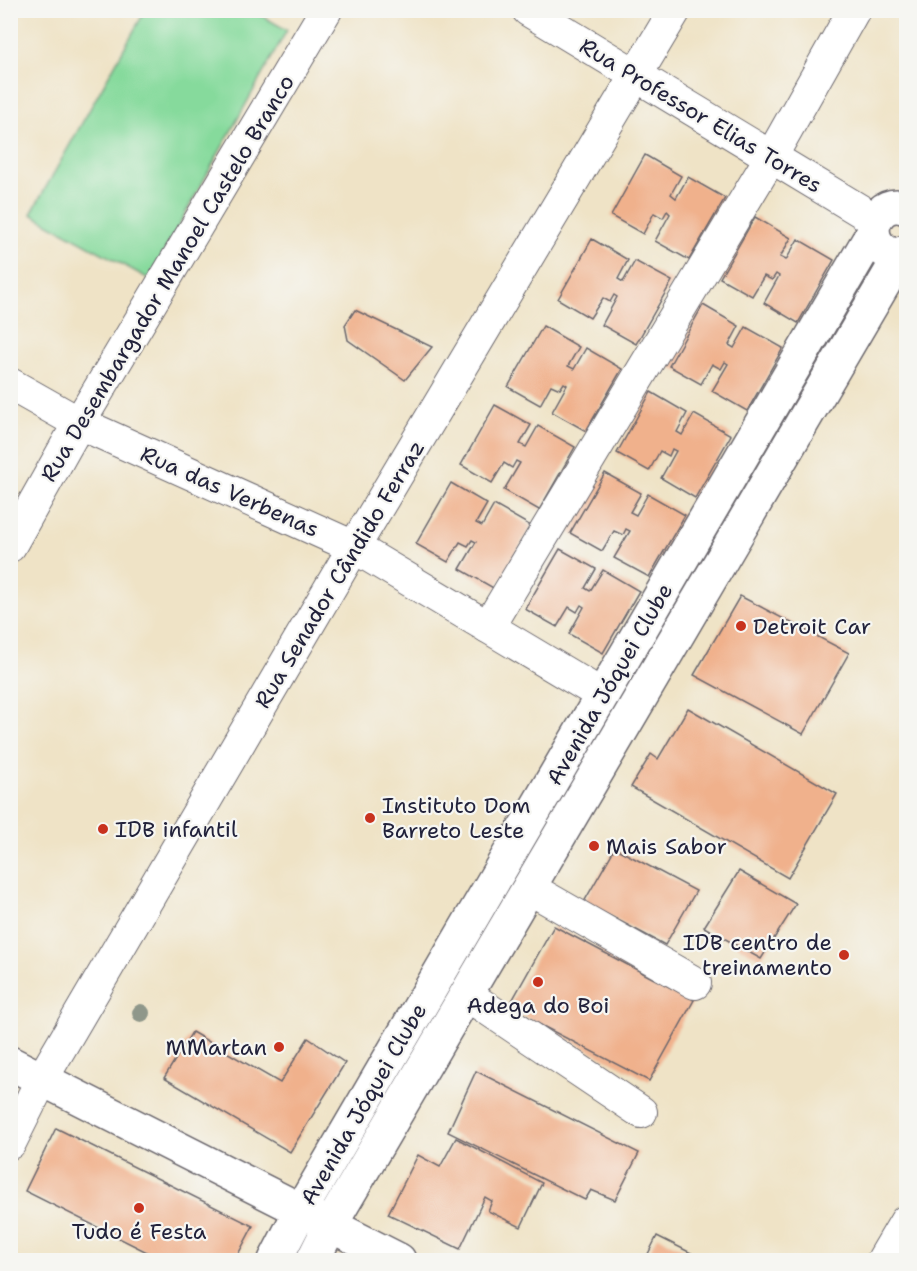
<svg xmlns="http://www.w3.org/2000/svg" width="917" height="1271" font-family="'Shantell Sans',sans-serif">
  <style>
    .green { fill: #86da9c; stroke: #547e6c; stroke-width: 1.5 }
    .building { fill: #f0b18c }
    .lines { fill: none; stroke-linecap: round; stroke-linejoin: round }
    .minor-casing { stroke: #6a666c; stroke-width: 34 }
    .major-casing { stroke: #6a666c; stroke-width: 36 }
    .minor { stroke: #fff; stroke-width: 32 }
    .major { stroke: #fff; stroke-width: 33 }
    .tree { fill: #8f978a }
    .poi-dot { fill: #c8321e; stroke: #f6f6f2; stroke-width: 2 }
    .labels { text-anchor: middle; stroke-width: 4.5; stroke-linejoin: round; paint-order: stroke }
    .street-label { font-size: 22px; fill: #22223b; stroke: #f6f6f2 }
    .poi-label { font-size: 22px; fill: #22223b; stroke: #f6f6f2; text-anchor: start }
  </style>
  <rect width="100%" height="100%" fill="#f6f6f2"/>
  <filter id="ink" filterUnits="userSpaceOnUse"><feTurbulence type="fractalNoise" baseFrequency=".0167" numOctaves="2"/><feDisplacementMap in="SourceGraphic" scale="12" xChannelSelector="R" yChannelSelector="G"/><feConvolveMatrix kernelMatrix="1 2 1 2 8 2 1 2 1" color-interpolation-filters="sRGB"/></filter>
  <filter id="wash" filterUnits="userSpaceOnUse"><feTurbulence type="fractalNoise" baseFrequency=".008" numOctaves="4" result="noise"/><feDisplacementMap in="SourceGraphic" scale="24" xChannelSelector="R" yChannelSelector="G"/><feGaussianBlur stdDeviation="1.35" result="paint"/><feColorMatrix in="noise" values="0 0 0 0 0 0 0 0 0 0 0 0 0 0 0 0 0 1.4 0 .05"/><feComposite in="paint" operator="in"/></filter>
  <g filter="url(#wash)">
    <rect width="100%" height="100%" fill="#efe3c6"/>
    <!-- green -->
    <path class="green" d="M145 11H253L287 30 149 279 31 214Z"/>
    <g id="blocks">
      <!-- building -->
      <g class="building">
        <path d="M645 155 681 176 671 194 676 198 688 177 725 198 689 260 655 241 670 214 667 211 663 218 654 213 643 234 611 216Z"/>
        <path d="M755 217 791 238 780 257 786 260 798 239 834 260 798 323 764 303 779 276 776 274 772 280 764 276 752 296 720 278Z"/>
        <path d="M592 239 628 260 618 279 623 282 635 261 672 281 636 344 602 325 617 297 614 295 610 302 603 298 590 318 558 299Z"/>
        <path d="M703 305 739 326 729 345 734 348 746 327 783 348 747 411 712 391 728 364 725 362 721 369 712 364 701 384 669 366Z"/>
        <path d="M355 310 432 347 405 380 348 340 345 325Z"/>
        <path d="M543 326 579 347 568 366 574 369 586 348 622 369 586 431 552 412 567 385 564 383 560 389 551 385 540 405 508 387Z"/>
        <path d="M651 392 687 413 677 432 682 435 694 414 731 435 695 498 661 478 676 451 672 449 669 456 660 451 649 471 617 453Z"/>
        <path d="M495 405 531 425 520 444 526 447 538 426 575 447 539 510 504 490 520 463 516 461 512 468 504 463 492 483 461 465Z"/>
        <path d="M605 473 641 493 630 512 636 515 648 494 685 515 649 577 614 558 630 531 626 529 623 535 614 531 602 551 570 533Z"/>
        <path d="M451 483 487 504 476 523 482 526 494 505 531 526 495 589 460 569 476 542 472 540 468 546 460 542 448 562 416 544Z"/>
        <path d="M560 549 596 569 585 588 590 591 603 570 639 591 603 653 569 634 584 607 581 605 577 612 569 607 557 627 525 609Z"/>
        <path d="M740 596 849 653 803 734 694 675Z"/>
        <path d="M688 708 837 794 788 878 631 787 651 754 658 759Z"/>
        <path d="M615 848 696 891 665 945 584 902Z"/>
        <path d="M739 871 796 904 761 959 704 927Z"/>
        <path d="M554 926 694 1000 649 1081 508 1008Z"/>
        <path d="M192 1032 280 1083 308 1038 345 1063 290 1152 164 1078Z"/>
        <path d="M476 1071 639 1153 615 1200 591 1190 585 1200 448 1132Z"/>
        <path d="M56 1128 253 1226 235 1260H157L159 1258 25 1191Z"/>
        <path d="M456 1138 542 1183 521 1227 488 1211 492 1201 485 1197 460 1249 388 1214 418 1155 440 1167Z"/>
        <path d="M657 1236 705 1260H645Z"/>
      </g>
    </g>
  </g>
  <g filter="url(#ink)">
    <use href="#blocks" fill-opacity="0" stroke="#6a666c" stroke-width="1.5"/>
    <g class="lines">
      <!-- minor casing -->
      <g class="minor-casing">
        <g id="minor">
          <path d="M528 10 874 219"/>
          <path d="M10 384 79 423 354 547 602 695"/>
          <path d="M10 546 79 423 326 10"/>
          <path d="M488 627 771 157 854 10"/>
          <path d="M529 888 695 983"/>
          <path d="M467 995 641 1112"/>
          <path d="M10 1143 42 1079 354 547 675 10"/>
          <path d="M883 1260 906 1221"/>
        </g>
      </g>
      <!-- major casing -->
      <g class="major-casing">
        <g id="major">
          <path d="M885 251C860 234 879 197 906 208"/>
          <path d="M10 1063 399 1260"/>
          <path d="M275 1260 301 1210 872 234"/>
          <path d="M313 1260 330 1226 902 253"/>
        </g>
      </g>
      <!-- minor -->
      <use href="#minor" class="minor"/>
      <!-- major -->
      <use href="#major" class="major"/>
    </g>
    <!-- trees -->
    <circle class="tree" cx="141" cy="1013" r="9"/>
  </g>
  <!-- markers -->
  <g class="poi-dot">
    <circle cx="741" cy="626" r="6"/>
    <circle cx="370" cy="818" r="6"/>
    <circle cx="103" cy="829" r="6"/>
    <circle cx="594" cy="846" r="6"/>
    <circle cx="844" cy="955" r="6"/>
    <circle cx="538" cy="982" r="6"/>
    <circle cx="279" cy="1047" r="6"/>
    <circle cx="139" cy="1208" r="6"/>
  </g>
  <g class="labels">
    <!-- street labels -->
    <g class="street-label">
      <text transform="translate(701 115) rotate(31)" y="8">Rua Professor Elias Torres</text>
      <text transform="translate(167 278) rotate(-59)" y="8">Rua Desembargador Manoel Castelo Branco</text>
      <text transform="translate(230 491) rotate(24)" y="8">Rua das Verbenas</text>
      <text transform="translate(339 574) rotate(-59)" y="8">Rua Senador Cândido Ferraz</text>
      <text transform="translate(609 684) rotate(-60)" y="8">Avenida Jóquei Clube</text>
      <text transform="translate(363 1104) rotate(-60)" y="8">Avenida Jóquei Clube</text>
    </g>
    <!-- poi labels -->
    <g class="poi-label">
      <text x="753" y="634">Detroit Car</text>
      <text x="382" y="813">Instituto Dom<tspan x="382" dy="25">Barreto Leste</tspan></text>
      <text x="115" y="837">IDB infantil</text>
      <text x="606" y="854">Mais Sabor</text>
      <text x="832" y="950" text-anchor="end">IDB centro de<tspan x="832" dy="25">treinamento</tspan></text>
      <text x="538" y="1013" text-anchor="middle">Adega do Boi</text>
      <text x="267" y="1055" text-anchor="end">MMartan</text>
      <text x="139" y="1239" text-anchor="middle">Tudo é Festa</text>
    </g>
  </g>
  <!-- margin -->
  <rect width="917" height="1271" fill="none" stroke="#f6f6f2" stroke-width="36"/>
</svg>
